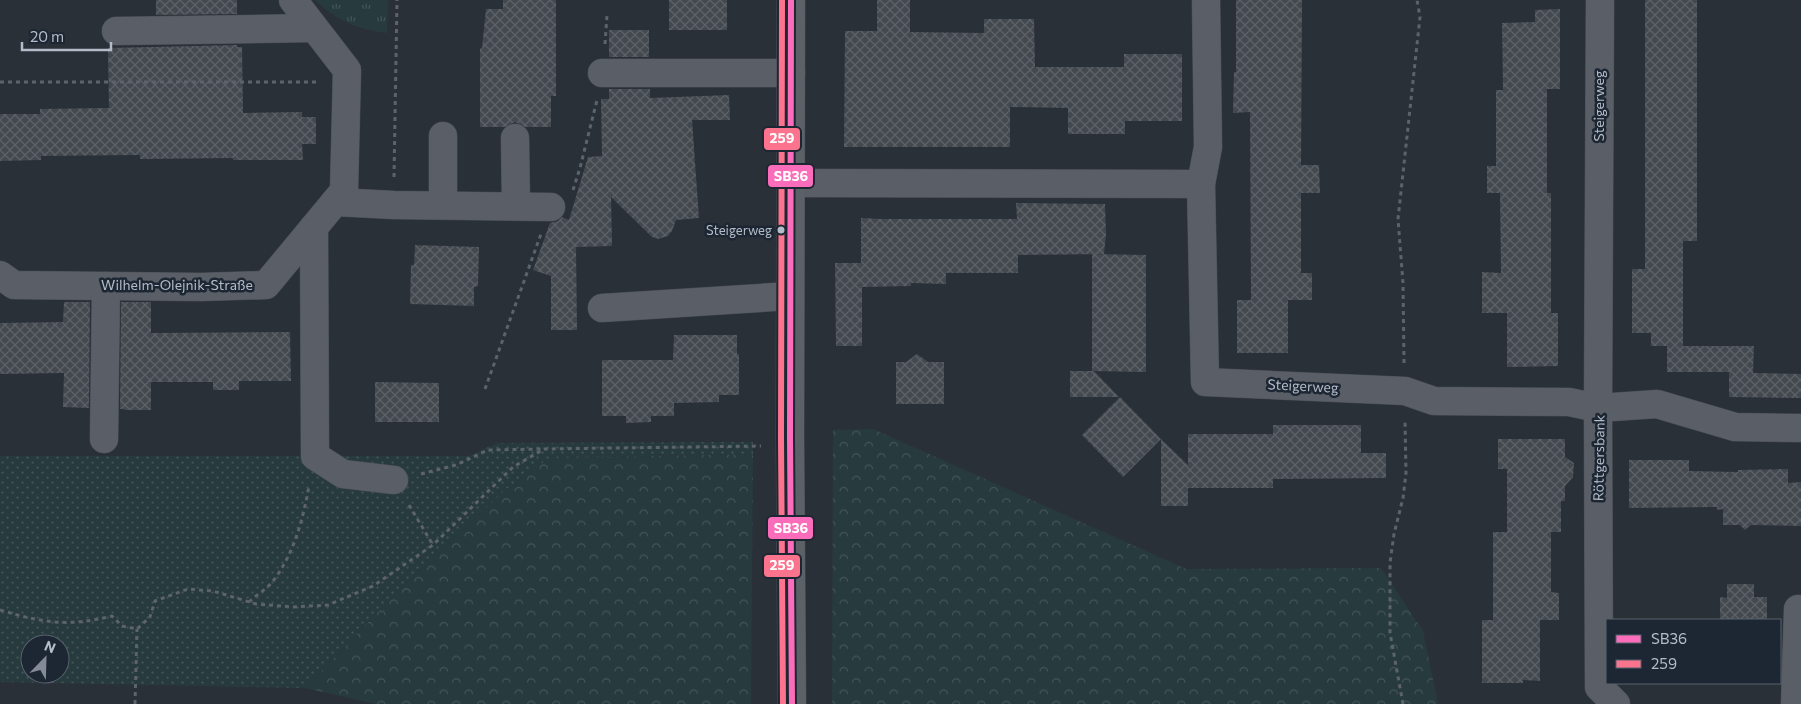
<svg xmlns="http://www.w3.org/2000/svg" width="1801" height="704" font-family="Commissioner,sans-serif">
  <style>
    .grass { fill: url(#grass-tufts) }
    .forest { fill: url(#forest-crowns) }
    .park { fill: url(#park-dots); fill-rule: evenodd }
    .building { fill: url(#building-cross-hatch) }
    .lines { fill: none; stroke-linecap: round; stroke-linejoin: round }
    .minor-casing { stroke: #484c53; stroke-width: 29 }
    .major-casing { stroke: #484c55; stroke-width: 29 }
    .path { stroke: #5d636a; stroke-width: 3; stroke-dasharray: 4 4; stroke-linecap: butt }
    .minor { stroke: #5a5e66; stroke-width: 28 }
    .major { stroke: #5c6168; stroke-width: 28 }
    .bus-1-casing { stroke: #1d2633; stroke-width: 10 }
    .bus-2-casing { stroke: #1d2633; stroke-width: 10 }
    .bus-1 { stroke: #fb6dba; stroke-width: 6 }
    .bus-2 { stroke: #fc738d; stroke-width: 6 }
    .bus-dot { fill: #b4bcc9; stroke: #1d2633; stroke-width: 2 }
    .labels { text-anchor: middle; stroke-width: 5; stroke-linejoin: round; paint-order: stroke }
    .bus-label { font-size: 13px; fill: #b4bcc9; stroke: #1d2633; text-anchor: end }
    .street-label { font-size: 14px; fill: #b4bcc9; stroke: #1d2633 }
    .line-badge { stroke: #1d2633; stroke-width: 2 }
    .badge-label { font-size: 14px; text-anchor: middle; font-weight: bold; fill: #fff }
  </style>
  <defs>
    <pattern id="grass-tufts" width="24" height="20" patternUnits="userSpaceOnUse" patternTransform="scale(1.25)"><rect width="24" height="20" fill="#273a3e"/><path d="M3 7l-1-3M5 7V3M7 7l1-3M15 17l-1-3M17 17v-4M19 17l1-3" fill="none" stroke="#445559"/></pattern>
    <pattern id="forest-crowns" width="20" height="18" patternUnits="userSpaceOnUse" patternTransform="scale(1.25)"><rect width="20" height="18" fill="#273a3e"/><path d="M2 6a3 3 0 1 1 6 0M12 15a3 3 0 1 1 6 0" fill="none" stroke="#445559"/></pattern>
    <pattern id="park-dots" width="8" height="8" patternUnits="userSpaceOnUse" patternTransform="scale(1.25)"><rect width="8" height="8" fill="#273a3e"/><path d="M2 2h.1M6 6h.1" fill="none" stroke="#445559" stroke-width="1.8" stroke-linecap="round"/></pattern>
    <pattern id="building-cross-hatch" width="8" height="8" patternUnits="userSpaceOnUse" patternTransform="scale(1.25)"><rect width="8" height="8" fill="#444950"/><path d="M0 0l8 8M0 8l8-8" fill="none" stroke="#5d6168"/></pattern>
  </defs>
  <rect width="100%" height="100%" fill="#2a3038"/>
  <!-- grass -->
  <path class="grass" d="M315 0H388L387 33C356 29 338 21 315 0Z"/>
  <!-- forest -->
  <g class="forest">
    <path d="M873 429 1186 569 1381 568 1423 631 1438 704H832L833 430Z"/>
    <path d="M753 454 751 704H376L305 688 401 588 456 537 504 491 549 458Z"/>
  </g>
  <!-- park -->
  <path class="park" d="M753 442V454L549 458 504 491 456 537 401 588 305 688 0 682V456H469L497 443ZM30 644H60V674H30Z"/>
  <!-- building -->
  <g class="building">
    <path d="M156 0H237V14L156 15Z"/>
    <path d="M503 0H556V96H551V127H525L515 122 505 127H480V49L482 48 486 9H503Z"/>
    <rect x="669" y="0" width="58" height="30"/>
    <path d="M877 0H910V32L984 33V19H1034L1035 67H1124V54H1182V121H1125V134H1068V108L1010 107V147H844L845 31H877Z"/>
    <path d="M1236 0H1302L1301 165H1319L1320 193H1301V273H1312V300H1288V353H1237V300H1251L1250 112 1233 113 1234 72H1236Z"/>
    <path d="M1645 0H1697V241H1683V346H1754L1753 373 1801 374V398L1729 397V372H1667V346H1651V333H1632V269H1645Z"/>
    <path d="M1560 9V89H1547V193H1551V313H1558V366L1507 367V313H1482V272L1501 273 1500 193H1487V166H1496V90H1503L1502 23 1535 22V10Z"/>
    <rect x="609" y="30" width="40" height="27"/>
    <path d="M237 45V47H242L243 113 302 112V117H316V144H302L303 160H233V158L140 159V155L41 156V160L0 161V114H40V109L109 108 108 48Z"/>
    <path d="M609 89H650V98L729 95 730 120H692L699 218 676 220 672 231 668 236 658 239 652 237 611 197 612 246 576 247 577 330H551V276L533 270 550 223 558 221 562 217 569 220 588 157 602 156 601 99H609Z"/>
    <path d="M1016 203 1105 204 1106 234 1104 254 1018 255V273H946V284L911 283V286L862 287V346H836L835 263H861V218L880 219H1017Z"/>
    <path d="M415 245 479 247 478 286 474 287V306L410 304 411 265H414Z"/>
    <path d="M1092 254 1146 255V372L1092 371Z"/>
    <path d="M64 302H90L89 408 63 407 64 373 0 374V323L63 322Z"/>
    <path d="M121 302H151V333L290 332 291 381H239V390H213V382H151V410H124V409H120Z"/>
    <path d="M674 335H737V354H739V395H719V402L674 403V416H651V422L626 423V416H602V360H673Z"/>
    <path d="M917 354 928 362H944V404H896V362H906Z"/>
    <path d="M1070 371H1094L1119 397H1070Z"/>
    <path d="M375 382 439 383V422H375Z"/>
    <path d="M1120 397 1161 439 1123 477 1082 435Z"/>
    <path d="M1273 425H1361V453H1386V478L1273 479V488H1188V506H1161V439L1188 465V434H1273Z"/>
    <path d="M1498 439H1565V457L1574 463 1573 477 1565 486V501H1561V532H1551V592L1559 593V620H1540V681L1523 680V683H1482V620H1493V532H1507V469H1498Z"/>
    <path d="M1629 460H1689V471L1738 472V470L1788 469V483L1801 482V526L1751 525 1745 530 1740 525H1723V509L1717 510V507L1629 508Z"/>
    <path d="M1727 584H1754V597H1767V620H1720V597L1727 598Z"/>
  </g>
  <g class="lines">
    <!-- minor casing -->
    <g class="minor-casing">
      <g id="minor">
        <path d="M116 31 314 28"/>
        <path d="M602 73H791"/>
        <path d="M443 136V205"/>
        <path d="M515 138 516 206"/>
        <path d="M790 183 1201 184 1205 382 1405 391 1434 401 1569 402 1598 408 1600 0"/>
        <path d="M1201 184 1208 147 1206 0"/>
        <path d="M335 202 394 205 551 207"/>
        <path d="M314 227 315 456 343 474 394 480"/>
        <path d="M0 275 14 285 201 287 266 285 344 191 347 70 293 0"/>
        <path d="M602 308 790 296"/>
        <path d="M104 439 106 286"/>
        <path d="M1616 704 1599 687 1598 408 1657 404 1735 427 1801 428"/>
        <path d="M1795 704 1798 609"/>
      </g>
    </g>
    <!-- major casing -->
    <g class="major-casing">
      <path id="major" d="M791 0 790 437 792 704"/>
    </g>
    <!-- path -->
    <g class="path">
      <path d="M605 44 607 15"/>
      <path d="M0 82H319"/>
      <path d="M394 177 397 0"/>
      <path d="M573 190 580 168 597 100"/>
      <path d="M1404 363 1403 283 1398 219 1420 17 1417 0"/>
      <path d="M485 389 541 234"/>
      <path d="M421 474 456 465 488 450 542 449"/>
      <path d="M409 505 433 545"/>
      <path d="M249 602C256 595 267 589 273 581 294 554 303 519 309 486"/>
      <path d="M0 610C44 623 67 627 112 616L122 626 137 629 150 617 155 601 188 589 213 591 256 604 293 607 328 605 373 586 433 545 513 467 544 449 761 446"/>
      <path d="M135 704 137 629"/>
      <path d="M1403 704 1390 633V563L1394 534 1403 498 1406 473 1405 421"/>
    </g>
    <!-- minor -->
    <use href="#minor" class="minor"/>
    <!-- major -->
    <use href="#major" class="major"/>
    <!-- bus-1 casing -->
    <g class="bus-1-casing">
      <path id="bus-1" d="M791 0 790 437 792 704"/>
    </g>
    <!-- bus-2 casing -->
    <g class="bus-2-casing">
      <path id="bus-2" d="M782 0 781 437 783 704"/>
    </g>
    <!-- bus-1 -->
    <use href="#bus-1" class="bus-1"/>
    <!-- bus-2 -->
    <use href="#bus-2" class="bus-2"/>
  </g>
  <!-- markers -->
  <circle class="bus-dot" cx="781" cy="230" r="4.5"/>
  <g class="labels">
    <!-- bus labels -->
    <g class="bus-label">
      <text x="772" y="235">Steigerweg</text>
    </g>
    <!-- street labels -->
    <g class="street-label">
      <text transform="translate(1599 106) rotate(-90)" y="5">Steigerweg</text>
      <text x="177" y="290">Wilhelm-Olejnik-Straße</text>
      <text transform="translate(1303 386) rotate(3)" y="5">Steigerweg</text>
      <text transform="translate(1599 458) rotate(-89)" y="5">Röttgersbank</text>
    </g>
  </g>
  <g class="line-badge">
    <rect x="763" y="127" width="38" height="24" rx="5" fill="#fc738d"/>
    <rect x="767" y="164" width="47" height="24" rx="5" fill="#fb6dba"/>
    <rect x="767" y="516" width="47" height="24" rx="5" fill="#fb6dba"/>
    <rect x="763" y="554" width="38" height="24" rx="5" fill="#fc738d"/>
  </g>
  <g class="badge-label">
    <text x="782" y="143">259</text>
    <text x="791" y="181">SB36</text>
    <text x="791" y="533">SB36</text>
    <text x="782" y="570">259</text>
  </g>
  <!-- legend -->
  <rect x="1606" y="619" width="175" height="65" fill="#1d2633" stroke="#59626f"/>
  <rect x="1616" y="635" width="25" height="8" fill="#fb6dba" stroke="#59626f"/>
  <text x="1651" y="644" font-size="15" fill="#b4bcc9">SB36</text>
  <rect x="1616" y="660" width="25" height="8" fill="#fc738d" stroke="#59626f"/>
  <text x="1651" y="669" font-size="15" fill="#b4bcc9">259</text>
  <!-- north arrow -->
  <g transform="translate(45 659) rotate(23)"><circle r="24" fill="#1d2633" stroke="#59626f"/>
  <path d="M0-4L9 19L0 12L-9 19Z" fill="#848b96"/>
  <text y="-8" font-size="14" font-weight="bold" text-anchor="middle" fill="#b4bcc9">N</text>
  </g>
  <!-- scale -->
  <path d="M22 42v8h89v-8" fill="none" stroke="#b4bcc9" stroke-width="2.5"/>
  <text x="30" y="42" font-size="15" fill="#b4bcc9" stroke="#1d2633" stroke-width="4" paint-order="stroke">20 m</text>
</svg>
